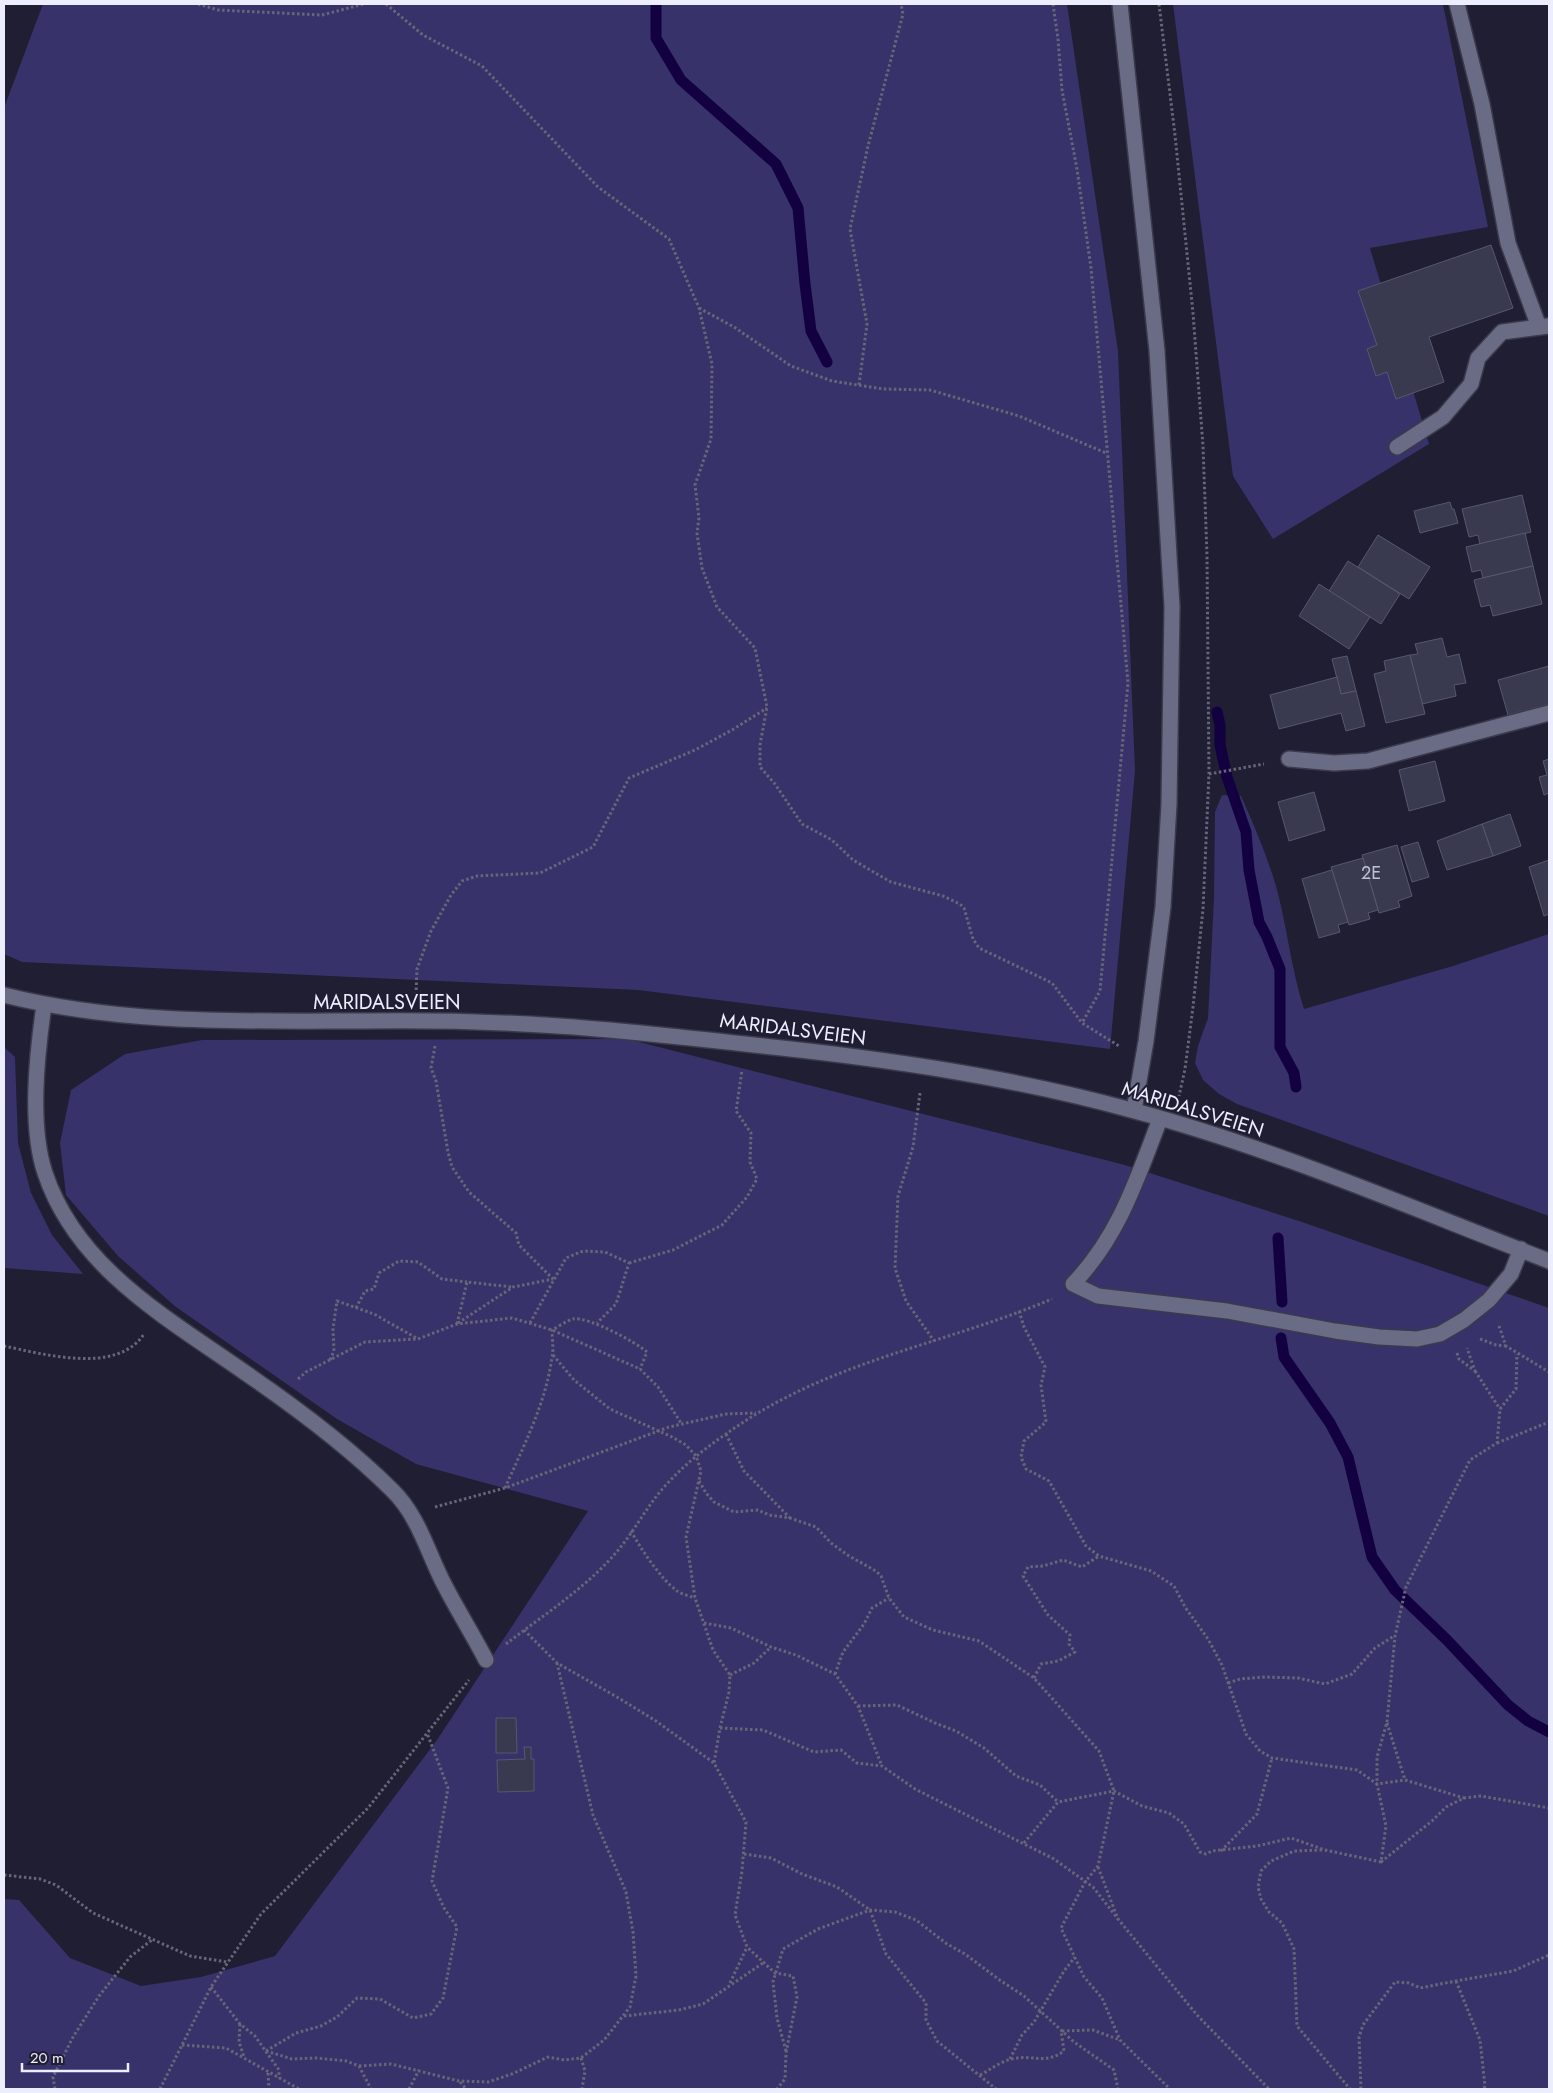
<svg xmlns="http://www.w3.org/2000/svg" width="1553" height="2093" font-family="Jost,sans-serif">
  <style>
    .green { fill: #373269 }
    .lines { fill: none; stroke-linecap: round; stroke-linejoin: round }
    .stream { stroke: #130041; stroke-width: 11 }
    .building { fill: #393950; stroke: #575770 }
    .minor-casing { stroke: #3b3a4c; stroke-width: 18 }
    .path { stroke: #676679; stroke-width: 3; stroke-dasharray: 2.5 2.5; stroke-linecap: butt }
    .minor { stroke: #6a6b84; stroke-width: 15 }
    .labels { text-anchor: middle; stroke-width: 4; stroke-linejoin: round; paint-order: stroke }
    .number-label { font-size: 18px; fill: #c0c1d2 }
    .street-label { font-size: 20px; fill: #edeefd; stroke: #1f1e33 }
  </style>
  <rect width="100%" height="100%" fill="#1f1e33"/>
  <!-- green -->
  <g class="green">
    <path d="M43 4H1067L1118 351 1135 771 1110 1049 638 990 22 962 4 954V108Z"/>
    <path d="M1173 4H1443L1488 227 1370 248 1429 444 1273 539 1233 476Z"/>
    <path d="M1222 795 1241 796C1254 825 1267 856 1276 886 1287 926 1291 969 1304 1009L1453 966 1549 934V1216L1237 1104 1219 1094 1203 1080 1195 1063 1198 1046 1208 1018 1214 898 1215 812Z"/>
    <path d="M627 1039 1125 1165 1302 1222 1549 1308V2089H4V1899L19 1900 70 1958 141 1986 201 1977 275 1956 437 1740 588 1511 416 1464 337 1419 176 1307 118 1256 66 1195 60 1143 71 1090 125 1054 202 1040Z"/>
    <path d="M4 1047 15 1057 18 1143 31 1193 52 1235 83 1274 4 1268Z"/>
  </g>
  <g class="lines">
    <!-- stream -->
    <g class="stream">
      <path d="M656 4V38L681 80 776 164 798 208 805 284 811 331 827 362"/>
      <path d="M1217 712 1220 725V745L1227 777 1246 832 1249 870 1259 922 1267 937 1280 969V1047L1294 1073 1296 1087"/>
      <path d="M1278 1238 1282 1302"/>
      <path d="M1281 1338 1284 1357 1330 1423 1348 1457 1372 1557 1395 1590 1447 1640 1508 1705 1528 1721 1549 1732"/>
    </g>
  </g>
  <!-- building -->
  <g class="building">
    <path d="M1491 245 1513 308 1429 337 1444 382 1396 399 1387 372 1376 376 1367 349 1377 345 1358 291Z"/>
    <path d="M1522 495 1531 532 1480 544 1478 535 1469 537 1462 509Z"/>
    <path d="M1450 502 1452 509H1454L1458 523 1420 533 1414 511Z"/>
    <path d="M1525 533 1533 566 1483 578 1481 570 1472 572 1466 547Z"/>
    <path d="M1378 535 1430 567 1409 599 1358 567Z"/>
    <path d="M1348 561 1400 594 1381 624 1329 591Z"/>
    <path d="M1533 566 1542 604 1493 616 1490 605 1481 607 1474 580Z"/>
    <path d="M1319 584 1370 617 1349 649 1299 616Z"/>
    <path d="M1442 638 1447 657 1459 654 1466 683 1454 685 1456 696 1422 704 1410 655 1418 654 1415 644Z"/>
    <path d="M1410 655 1425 714 1386 723 1374 674 1386 671 1384 661Z"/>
    <path d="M1347 656 1356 691 1341 694 1332 659Z"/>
    <path d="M1549 666V704L1508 715 1498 680Z"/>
    <path d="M1337 677 1341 694 1356 691 1365 726 1346 731 1341 713 1279 729 1270 695Z"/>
    <path d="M1549 759V793L1544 795 1539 777 1547 775 1543 761Z"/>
    <path d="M1435 761 1445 801 1409 811 1399 770Z"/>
    <path d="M1314 792 1325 830 1289 841 1278 802Z"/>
    <path d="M1510 814 1521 846 1493 856 1482 824Z"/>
    <path d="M1482 824 1493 856 1447 870 1437 841Z"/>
    <path d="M1418 842 1429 877 1412 882 1401 847Z"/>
    <path d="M1397 845 1412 896 1398 901 1400 907 1379 913 1362 855Z"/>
    <path d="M1363 858 1378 910 1368 913 1370 919 1349 925 1331 867Z"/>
    <path d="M1549 860V914L1544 916 1529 867Z"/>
    <path d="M1332 870 1348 922 1338 925 1340 932 1319 938 1302 879Z"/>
    <path d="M496 1718H516L517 1753H496Z"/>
    <path d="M524 1747H531V1759H534V1791L498 1792 497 1760 525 1759Z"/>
  </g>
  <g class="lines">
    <!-- minor casing -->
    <g class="minor-casing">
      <g id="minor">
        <path d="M1120 4 1157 351 1172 607 1169 804 1163 907 1146 1041 1134 1110"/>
        <path d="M1457 4 1482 104 1508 243 1539 327"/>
        <path d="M1397 447 1443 417 1471 384 1478 358 1502 332 1548 326"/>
        <path d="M1289 759 1334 763 1368 761 1549 713"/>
        <path d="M4 995C123 1025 245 1021 367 1021 436 1020 505 1022 574 1027 637 1032 700 1039 763 1046 887 1059 1011 1077 1131 1110 1274 1148 1411 1208 1549 1261"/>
        <path d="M44 1005C37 1054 29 1125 45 1173 77 1269 169 1319 247 1374 298 1409 348 1446 392 1490 419 1516 428 1554 445 1586 458 1611 473 1635 486 1660"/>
        <path d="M1160 1119C1137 1179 1119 1236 1073 1284L1098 1296 1227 1311 1335 1331 1379 1337 1417 1339 1440 1334 1464 1320 1489 1300 1511 1274 1521 1249"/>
      </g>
    </g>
    <!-- path -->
    <g class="path">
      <path d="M198 4 218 10 322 15 364 4"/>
      <path d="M386 4 423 35 482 66 598 187 669 239 699 308 712 364 711 439 695 485 699 518 697 533 702 568 717 607 755 648 767 707 760 745V767L775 784 802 824 832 840 853 860 891 882 943 896 960 904 964 908 973 939 979 948 1052 983 1082 1023 1119 1046"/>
      <path d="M1053 4 1058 39 1062 90 1077 169 1091 268 1128 683 1100 991 1082 1023"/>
      <path d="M1159 4 1175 135 1193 313 1203 446 1207 555 1209 774 1203 909 1193 1007 1185 1069 1179 1096"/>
      <path d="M699 308 734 327 791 366 832 381 883 389 930 390 1019 416 1106 453"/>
      <path d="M859 385 867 324 850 229 868 146 903 14 901 4"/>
      <path d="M1209 774 1264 764"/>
      <path d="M416 995 417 969 431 931 451 895 462 881 477 876 540 873 593 847 629 778 695 750 732 730 767 708"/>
      <path d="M435 1046 431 1068 436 1081 448 1152 452 1167 469 1192 516 1233 519 1245 553 1279"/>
      <path d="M920 1093 913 1147 898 1196 895 1268 906 1301 934 1341"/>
      <path d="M629 1263 673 1250 722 1225 747 1197 757 1179 750 1162 751 1133 736 1111 742 1070"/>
      <path d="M356 1308 365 1291 374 1289 379 1273 399 1261 418 1262 442 1279 467 1282"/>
      <path d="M1019 1311 1024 1327 1045 1367 1041 1385 1046 1422 1024 1441 1021 1457 1026 1469 1049 1481 1086 1546 1099 1556 1151 1571 1174 1586 1185 1607 1208 1639 1222 1665 1246 1734 1260 1751 1272 1758 1357 1770 1377 1784 1405 1780 1464 1798"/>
      <path d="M458 1323 513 1287 553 1279"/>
      <path d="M530 1323 566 1258 583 1251 605 1252 629 1263 616 1304 597 1323"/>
      <path d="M457 1324 467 1282 512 1287"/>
      <path d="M1499 1326 1506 1346 1549 1372"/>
      <path d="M1480 1339 1496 1345 1506 1346"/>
      <path d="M4 1346C43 1354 117 1375 144 1334"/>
      <path d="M1457 1353 1459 1359 1475 1371 1467 1348"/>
      <path d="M553 1355 574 1380 610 1409 672 1437 686 1445 696 1456 701 1471 686 1537 695 1598 713 1650 730 1675 729 1692 720 1728 714 1763"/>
      <path d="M330 1360 334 1351 333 1329 337 1301 374 1314 418 1339 457 1324 512 1318 552 1330 640 1369 658 1387 681 1423"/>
      <path d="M1475 1371 1500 1409"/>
      <path d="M298 1379 306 1372 365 1342 416 1339"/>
      <path d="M726 1434 744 1471 790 1518"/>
      <path d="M1497 1443 1549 1422"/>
      <path d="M699 1481 706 1493 714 1502 734 1512 758 1510 769 1515 790 1518 816 1527 831 1543 849 1556 876 1571 881 1576 889 1598 904 1617 933 1630 979 1641 1034 1678 1099 1751 1114 1791 1098 1866 1085 1882 1061 1928 1084 1977 1102 1998 1120 2040 1170 2089"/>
      <path d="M505 1488C523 1447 546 1403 552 1357 554 1349 552 1339 552 1330 558 1327 566 1321 573 1319 587 1316 636 1342 647 1352L640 1369"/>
      <path d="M435 1507 505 1488 669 1427 726 1414 756 1413"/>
      <path d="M631 1531C641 1549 660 1578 677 1591 682 1594 689 1596 695 1598"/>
      <path d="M704 1623 731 1628 771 1647 796 1655 835 1674 858 1706 882 1766"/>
      <path d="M524 1630 557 1663 617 1697 656 1721 714 1763 746 1822 742 1871 735 1915 747 1947 775 1973 793 1976 797 1997 786 2053 785 2079 777 2089"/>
      <path d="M506 1644C542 1616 583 1590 614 1555 633 1534 646 1507 665 1486 683 1466 704 1449 726 1434 827 1361 940 1346 1052 1299"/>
      <path d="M835 1674 843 1652 864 1624 872 1608 889 1598"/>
      <path d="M730 1675 754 1663 771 1647"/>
      <path d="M1034 1678 1041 1664 1058 1661 1075 1652 1069 1644 1070 1635 1048 1615 1023 1576 1028 1567 1043 1566 1063 1560 1082 1567 1099 1556"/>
      <path d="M1228 1683 1240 1679 1264 1677 1298 1678 1325 1684 1352 1674 1375 1648 1394 1636"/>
      <path d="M858 1706 897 1705 935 1723 956 1731 984 1748 1016 1776 1040 1785 1058 1802"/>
      <path d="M1387 1723 1405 1780"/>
      <path d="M720 1728 763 1730 814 1752 841 1750 857 1763 882 1766 915 1789 1054 1859 1093 1887 1118 1919"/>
      <path d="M1024 1843 1058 1802 1114 1791 1142 1806 1169 1813 1184 1824 1200 1852 1206 1854 1212 1851 1257 1846 1291 1838 1325 1850 1381 1862 1386 1826 1377 1784V1757L1387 1722 1395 1636 1406 1587 1470 1460 1497 1443 1500 1409 1516 1389 1517 1354"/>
      <path d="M1322 1850 1294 1851 1271 1861 1261 1871 1258 1887 1261 1899 1269 1912 1282 1923 1294 1949 1297 2026 1350 2089"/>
      <path d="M1221 1851 1257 1814 1272 1758"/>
      <path d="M744 1854 771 1858 802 1874 837 1887 870 1910 886 1954 926 2003V2020L937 2041 996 2089"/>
      <path d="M1381 1862 1432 1821 1446 1807 1464 1798 1481 1796 1549 1808"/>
      <path d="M1098 1867 1118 1919 1197 2015 1269 2089"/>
      <path d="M4 1875 40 1879 56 1885 93 1913 190 1956 227 1962"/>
      <path d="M1456 1981 1480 2040 1485 2086 1484 2089"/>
      <path d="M730 1983 747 1947"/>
      <path d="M211 1987 240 2024 255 2036 279 2070V2078"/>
      <path d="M624 2016 679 2010 703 2004 763 1963"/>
      <path d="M240 2024 239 2042 244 2057"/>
      <path d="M1062 2031 1093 2030 1120 2040"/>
      <path d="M182 2045 226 2048 299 2089"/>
      <path d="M266 2051 296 2033 321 2026 337 2017 357 1998 380 1999 413 2018 431 2014 443 1998 457 1927 444 1908 432 1881 448 1788 427 1733"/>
      <path d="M266 2051 292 2059 316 2058 346 2061 359 2066 371 2089"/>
      <path d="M786 2051 777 2018 773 1982 783 1949 818 1929 870 1910 895 1912 916 1920 947 1944 965 1954 1001 1981 1024 1996 1074 2042 1114 2070 1118 2089"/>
      <path d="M581 2058 585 2071 582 2089"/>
      <path d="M1010 2059 1022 2035 1034 2022 1064 1971 1075 1957"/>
      <path d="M359 2066 391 2064 459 2081 488 2082 512 2074 548 2057 564 2060 581 2058 604 2040 630 2007 636 1976 633 1932 626 1892 593 1815 557 1663"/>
      <path d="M268 2073 269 2089"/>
      <path d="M980 2075C990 2070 1001 2061 1012 2059 1032 2054 1045 2065 1064 2051L1061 2031"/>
      <path d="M460 2082 466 2089"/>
      <path d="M55 2089 53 2077 73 2037 99 1996 130 1957 153 1939"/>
      <path d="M160 2089 211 1987 261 1914 368 1808 469 1680"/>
      <path d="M409 2089 419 2070"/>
      <path d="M1361 2089 1359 2037 1363 2025 1395 1982 1409 1983 1420 1988 1456 1981 1513 1971 1549 1955"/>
    </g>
    <!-- minor -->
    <use href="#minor" class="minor"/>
  </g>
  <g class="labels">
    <!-- number labels -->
    <g class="number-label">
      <text x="1371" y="879">2E</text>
    </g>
    <!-- street labels -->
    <g class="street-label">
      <text x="387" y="1009">MARIDALSVEIEN</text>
      <text transform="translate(793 1029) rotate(7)" y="7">MARIDALSVEIEN</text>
      <text transform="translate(1193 1109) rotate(17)" y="7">MARIDALSVEIEN</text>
    </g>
  </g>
  <!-- border -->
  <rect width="1553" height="2093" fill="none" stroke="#edeefd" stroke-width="10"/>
  <!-- scale -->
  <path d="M22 2063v8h106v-8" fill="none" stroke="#edeefd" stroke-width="2.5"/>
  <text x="30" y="2063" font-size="15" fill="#edeefd" stroke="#1f1e33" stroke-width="4" paint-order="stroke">20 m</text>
</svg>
